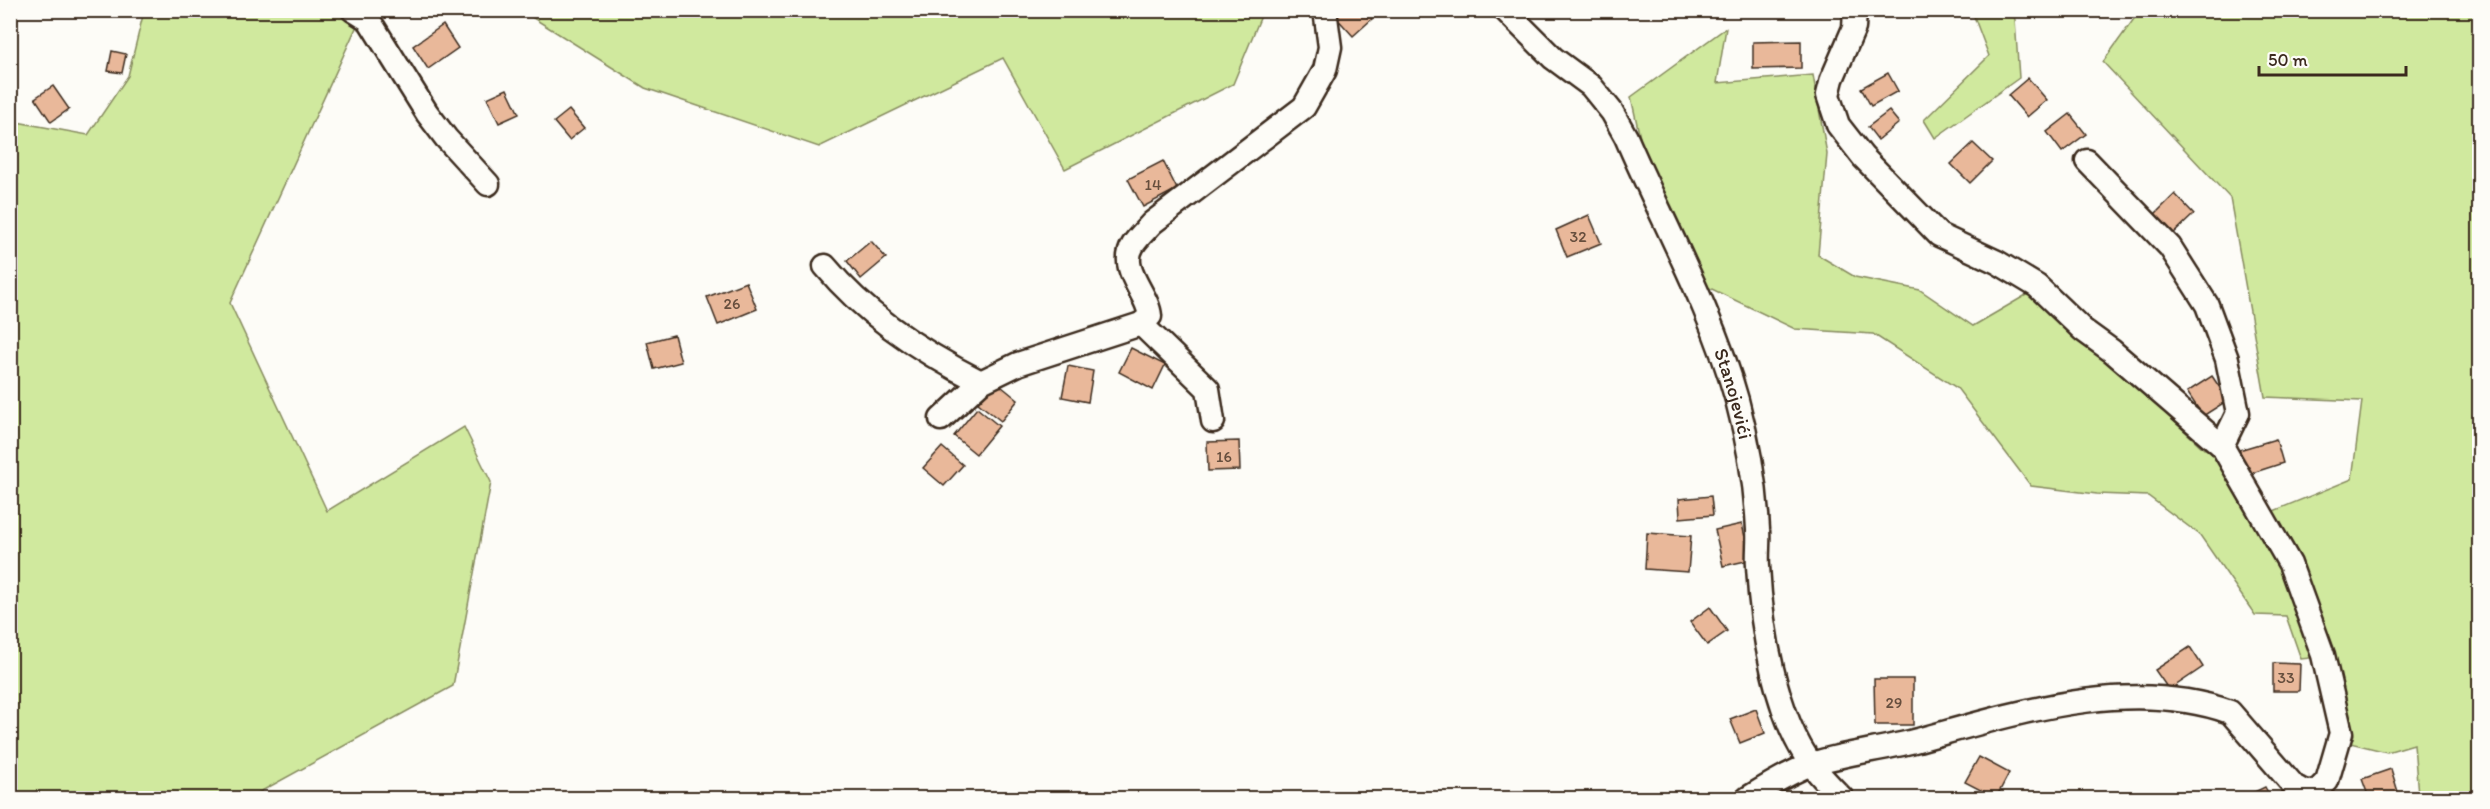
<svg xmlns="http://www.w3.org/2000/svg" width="2490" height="809" font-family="Itim,sans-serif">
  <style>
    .green { fill: #d0e99e; stroke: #868a5e; stroke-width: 1.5 }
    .building { fill: #e9b89a; stroke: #3b2a1e; stroke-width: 1.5 }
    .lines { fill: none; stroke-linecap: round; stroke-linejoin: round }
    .minor-casing { stroke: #3b2a1e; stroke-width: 27 }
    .minor { stroke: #fdfcf7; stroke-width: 22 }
    .labels { text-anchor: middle; stroke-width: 6; stroke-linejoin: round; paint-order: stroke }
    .number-label { font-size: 16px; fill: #664e3d }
    .street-label { font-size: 20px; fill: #3b2a1e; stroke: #fdfcf7 }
  </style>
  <rect width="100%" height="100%" fill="#fdfcf7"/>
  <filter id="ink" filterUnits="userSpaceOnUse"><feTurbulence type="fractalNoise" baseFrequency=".0167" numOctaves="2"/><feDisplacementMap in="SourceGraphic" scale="12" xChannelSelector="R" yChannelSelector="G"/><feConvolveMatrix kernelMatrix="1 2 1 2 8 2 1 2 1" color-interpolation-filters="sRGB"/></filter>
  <g filter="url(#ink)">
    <!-- green -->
    <g class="green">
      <path d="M144 11H367L361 17 230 303 327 511 464 427 491 482 453 686 249 798H11V121L88 135 128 76Z"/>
      <path d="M522 11H1263L1233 84 1065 169 1003 58 819 147 645 88Z"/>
      <path d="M1972 11H2013L2015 20 2019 78 1935 138 1924 120 1989 56Z"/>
      <path d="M2148 11H2479V798H2420L2418 795 2414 744 2387 752 2350 743 2339 695 2327 656 2301 659 2286 616 2255 615 2200 535 2148 496 2097 494 2031 486 1957 388 1873 334 1795 329 1695 281 1648 174 1631 97 1726 28 1717 83 1813 75 1827 154 1818 255 1855 277 1920 290 1973 326 2033 291 2204 449 2222 446 2254 519 2352 479 2362 401 2265 397 2230 198 2103 62 2136 16Z"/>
    </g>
    <!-- building -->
    <g class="building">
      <path d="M1337 10H1365L1372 19 1353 36 1333 14Z"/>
      <path d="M443 25 458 48 428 69 413 46Z"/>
      <path d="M1801 41V68L1753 69V42Z"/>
      <path d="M112 51 126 54 122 73 108 71Z"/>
      <path d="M1888 73 1898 91 1871 106 1861 88Z"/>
      <path d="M2028 78 2047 100 2027 117 2008 95Z"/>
      <path d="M53 86 69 109 51 122 35 98Z"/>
      <path d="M507 89 519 114 499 123 487 98Z"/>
      <path d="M569 110 584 128 569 140 554 122Z"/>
      <path d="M1889 111 1899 123 1878 140 1868 127Z"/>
      <path d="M2070 114 2086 134 2062 152 2047 132Z"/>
      <path d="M1973 143 1992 161 1970 183 1951 164Z"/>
      <path d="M1163 161 1177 189 1143 207 1128 179Z"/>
      <path d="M2175 194 2194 214 2170 237 2151 218Z"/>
      <path d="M1589 215 1601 243 1567 257 1556 230Z"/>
      <path d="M871 241 886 258 861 279 847 261Z"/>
      <path d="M746 282 757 309 718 325 707 297Z"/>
      <path d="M674 335 681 362 654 369 647 342Z"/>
      <path d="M1131 348 1165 365 1153 390 1119 372Z"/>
      <path d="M1068 366 1093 371 1088 402 1062 397Z"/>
      <path d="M2212 376 2228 400 2203 416 2187 392Z"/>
      <path d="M996 382 1018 400 1001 421 978 403Z"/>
      <path d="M977 408 999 426 976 454 954 436Z"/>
      <path d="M2276 439 2283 463 2246 475 2239 450Z"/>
      <path d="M1239 441 1240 470 1208 471 1207 442Z"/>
      <path d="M942 447 963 465 944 486 923 468Z"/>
      <path d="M1711 496 1713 515 1680 518 1679 499Z"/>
      <path d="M1742 524 1750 560 1723 566 1715 530Z"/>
      <path d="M1647 533 1691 536 1688 572 1645 569Z"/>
      <path d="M1710 607 1727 631 1707 645 1690 622Z"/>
      <path d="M2190 647 2203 667 2169 690 2155 670Z"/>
      <path d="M2273 663 2300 664 2299 691H2273Z"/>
      <path d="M1874 679H1913V725H1875Z"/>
      <path d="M1756 709 1765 733 1740 743 1730 719Z"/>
      <path d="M1979 757 2009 773 1996 798 1965 782Z"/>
      <path d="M2391 769 2399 795 2388 798H2369L2362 779Z"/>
      <path d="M2265 787 2271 798H2242Z"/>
    </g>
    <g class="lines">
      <!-- minor casing -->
      <g class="minor-casing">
        <g id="minor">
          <path d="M353 10 369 20 427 113 446 138 488 184"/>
          <path id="s1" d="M1505 10 1553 58 1591 86 1612 112 1626 137C1663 223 1712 310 1737 400 1748 441 1756 487 1758 530 1759 542 1757 554 1758 566 1761 626 1775 716 1812 765 1821 777 1832 788 1842 798"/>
          <path d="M2087 161 2170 247 2207 305 2227 359 2238 413 2222 446"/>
          <path d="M825 266C867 317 923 353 981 382"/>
          <path d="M1141 324 1208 389 1213 421"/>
          <path d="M941 419 981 382 1018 364 1141 324 1150 316C1148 293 1118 269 1133 245 1138 237 1146 230 1152 223L1304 107 1325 70 1330 47 1325 10"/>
          <path d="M1748 798C1767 786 1790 772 1812 764 1844 753 1880 750 1914 741 2014 714 2127 676 2230 712L2294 786 2306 793 2318 790 2327 781 2341 733 2323 655 2290 564 2222 446 2112 351 2083 330 2037 286 1997 262 1939 235 1863 157 1838 125 1828 95 1832 79 1854 28 1855 10"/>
        </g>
      </g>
      <!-- minor -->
      <use href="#minor" class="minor"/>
    </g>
  </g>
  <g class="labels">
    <!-- number labels -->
    <g class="number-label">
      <text x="1153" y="190">14</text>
      <text x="1578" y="242">32</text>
      <text x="732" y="309">26</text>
      <text x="1224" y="462">16</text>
      <text x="2286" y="683">33</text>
      <text x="1894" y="708">29</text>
    </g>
    <!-- street labels -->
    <g class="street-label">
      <text dy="7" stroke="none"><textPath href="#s1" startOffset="456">Stanojevići</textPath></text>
    </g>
  </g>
  <!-- margin -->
  <rect width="2490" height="809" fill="none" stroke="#fdfcf7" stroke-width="36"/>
  <rect x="18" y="18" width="2454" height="773" fill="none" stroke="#3b2a1e" stroke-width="2" filter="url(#ink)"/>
  <!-- scale -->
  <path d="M2259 66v9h147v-9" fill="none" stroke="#3b2a1e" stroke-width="3"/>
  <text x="2268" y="66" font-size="18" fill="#3b2a1e" stroke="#fdfcf7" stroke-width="4.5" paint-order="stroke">50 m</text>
</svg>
